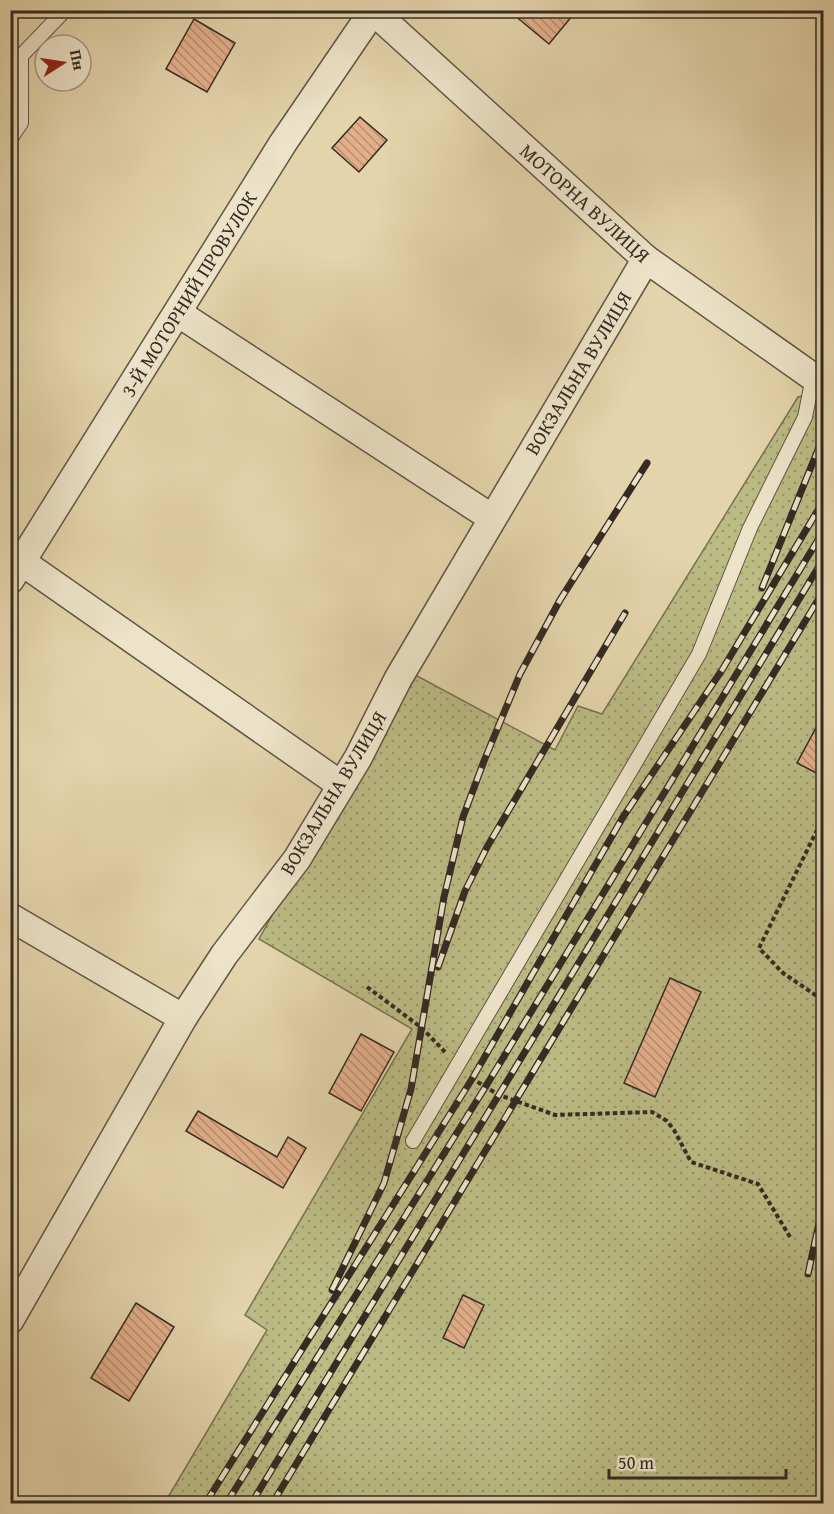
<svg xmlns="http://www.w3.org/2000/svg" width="834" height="1514" font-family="'Gentium Book Plus',serif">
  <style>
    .grass { fill: url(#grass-dots); stroke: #787354; stroke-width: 1.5 }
    .building { fill: url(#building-back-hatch); stroke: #342b23; stroke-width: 1.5 }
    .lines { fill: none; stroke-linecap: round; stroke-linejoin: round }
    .service-casing { stroke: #605545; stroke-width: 16 }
    .minor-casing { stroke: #605545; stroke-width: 30 }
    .path { stroke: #342b23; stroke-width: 4; stroke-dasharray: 4.5 3; stroke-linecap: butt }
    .service { stroke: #ede3c8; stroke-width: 14 }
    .minor { stroke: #ede3c8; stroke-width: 27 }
    .rail-casing { stroke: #342b23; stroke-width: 7 }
    .rail { stroke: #ede3c8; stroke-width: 4.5; stroke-dasharray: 14; stroke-linecap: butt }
    .labels { text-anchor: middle; stroke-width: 5; stroke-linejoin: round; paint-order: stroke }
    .street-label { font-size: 20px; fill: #342b23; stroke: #ede3c8 }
  </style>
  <defs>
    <pattern id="grass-dots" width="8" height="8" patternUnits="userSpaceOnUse" patternTransform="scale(1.5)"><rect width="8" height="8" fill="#bbbb84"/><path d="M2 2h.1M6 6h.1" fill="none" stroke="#99986c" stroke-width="1.8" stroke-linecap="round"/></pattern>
    <pattern id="building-back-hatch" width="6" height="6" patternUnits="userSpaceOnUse" patternTransform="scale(1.5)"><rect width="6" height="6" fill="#e3af8b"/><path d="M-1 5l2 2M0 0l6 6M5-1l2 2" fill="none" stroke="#b98f71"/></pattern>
  </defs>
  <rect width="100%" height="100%" fill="#e4d4ab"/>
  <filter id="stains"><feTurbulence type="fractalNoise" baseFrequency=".00333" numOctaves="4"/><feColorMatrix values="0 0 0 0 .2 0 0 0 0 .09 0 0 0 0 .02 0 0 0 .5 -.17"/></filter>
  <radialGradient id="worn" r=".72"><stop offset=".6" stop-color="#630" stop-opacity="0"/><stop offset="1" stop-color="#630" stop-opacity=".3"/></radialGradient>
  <!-- grass -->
  <path class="grass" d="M823 366V1503L164 1504 267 1330 245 1315 412 1029 259 939 408 671 555 750 578 706 602 714 798 397 808 395Z"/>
  <!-- building -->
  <g class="building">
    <path d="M518 10H577L549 44 514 15Z"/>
    <path d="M194 19 235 43 207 92 166 69Z"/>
    <path d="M360 117 387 140 359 172 332 148Z"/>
    <path d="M824 713V777L797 763Z"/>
    <path d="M670 978 701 992 655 1097 624 1083Z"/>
    <path d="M361 1034 394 1052 361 1111 329 1093Z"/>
    <path d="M198 1111 277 1157 288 1137 306 1148 283 1188 186 1131Z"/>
    <path d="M463 1295 484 1305 464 1348 443 1338Z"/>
    <path d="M136 1303 174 1327 129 1401 91 1378Z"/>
  </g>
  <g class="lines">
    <!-- service casing -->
    <g class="service-casing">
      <g id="service">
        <path d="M10 139 21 123V56L65 10"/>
        <path d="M413 1141 699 654 750 528 805 417 813 377"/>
      </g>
    </g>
    <!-- minor casing -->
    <g class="minor-casing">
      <g id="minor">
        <path d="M372 10 646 259 813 377"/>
        <path d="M178 313 492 518"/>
        <path d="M22 562 341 785"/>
        <path d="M10 580 283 143 373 11"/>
        <path d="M10 917 183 1018"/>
        <path d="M10 1320 183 1018 224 955 297 859 358 758 398 679 646 259"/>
      </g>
    </g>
    <!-- path -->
    <g class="path">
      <path d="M824 816 759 948 783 973 824 1001"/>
      <path d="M367 987 422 1028 445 1052"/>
      <path d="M471 1078 499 1095 555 1115 652 1112 667 1121 674 1130 691 1162 758 1184 790 1237"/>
    </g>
    <!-- service -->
    <use href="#service" class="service"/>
    <!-- minor -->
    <use href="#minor" class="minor"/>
    <!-- rail casing -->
    <g class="rail-casing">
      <g id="rail">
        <path d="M823 287 824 283"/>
        <path d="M762 588 824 435"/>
        <path d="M438 967 465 891 487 847 625 613"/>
        <path d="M808 1274 824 1200"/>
        <path d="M332 1290 384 1183 411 1089 444 897 463 817 484 761 520 674 560 600 647 463"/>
        <path d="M205 1504 472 1079 623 817 722 670 824 500"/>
        <path d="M226 1504 486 1086 824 530"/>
        <path d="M251 1504 824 558"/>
        <path d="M272 1504 824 590"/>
      </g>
    </g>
    <!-- rail -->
    <use href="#rail" class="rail"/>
  </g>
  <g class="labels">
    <!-- street labels -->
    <g class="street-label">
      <text transform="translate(585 203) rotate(42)" y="7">МОТОРНА ВУЛИЦЯ</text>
      <text transform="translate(189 294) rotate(-58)" y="7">3-Й МОТОРНИЙ ПРОВУЛОК</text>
      <text transform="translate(578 373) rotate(-59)" y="7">ВОКЗАЛЬНА ВУЛИЦЯ</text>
      <text transform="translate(333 793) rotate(-59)" y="7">ВОКЗАЛЬНА ВУЛИЦЯ</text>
    </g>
  </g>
  <!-- margin -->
  <rect width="834" height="1514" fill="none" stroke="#e4d4ab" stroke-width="36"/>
  <rect x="12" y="12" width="810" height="1490" fill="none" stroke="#342b23" stroke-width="3"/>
  <rect x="18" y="18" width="798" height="1478" fill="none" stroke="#342b23" stroke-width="1.5"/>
  <!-- north arrow -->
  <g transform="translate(63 63) rotate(78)"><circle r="28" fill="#ede3c8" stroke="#a39986" stroke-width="1.5"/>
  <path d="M0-4.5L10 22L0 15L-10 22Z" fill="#8f2418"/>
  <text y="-9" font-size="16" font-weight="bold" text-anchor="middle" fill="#342b23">Пн</text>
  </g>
  <!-- scale -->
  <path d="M609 1469v9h177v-9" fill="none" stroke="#342b23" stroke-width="3"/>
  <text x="618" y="1469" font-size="18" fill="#342b23" stroke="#ede3c8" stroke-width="4.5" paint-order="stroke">50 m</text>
  <rect width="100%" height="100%" filter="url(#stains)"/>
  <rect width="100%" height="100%" fill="url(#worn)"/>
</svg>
